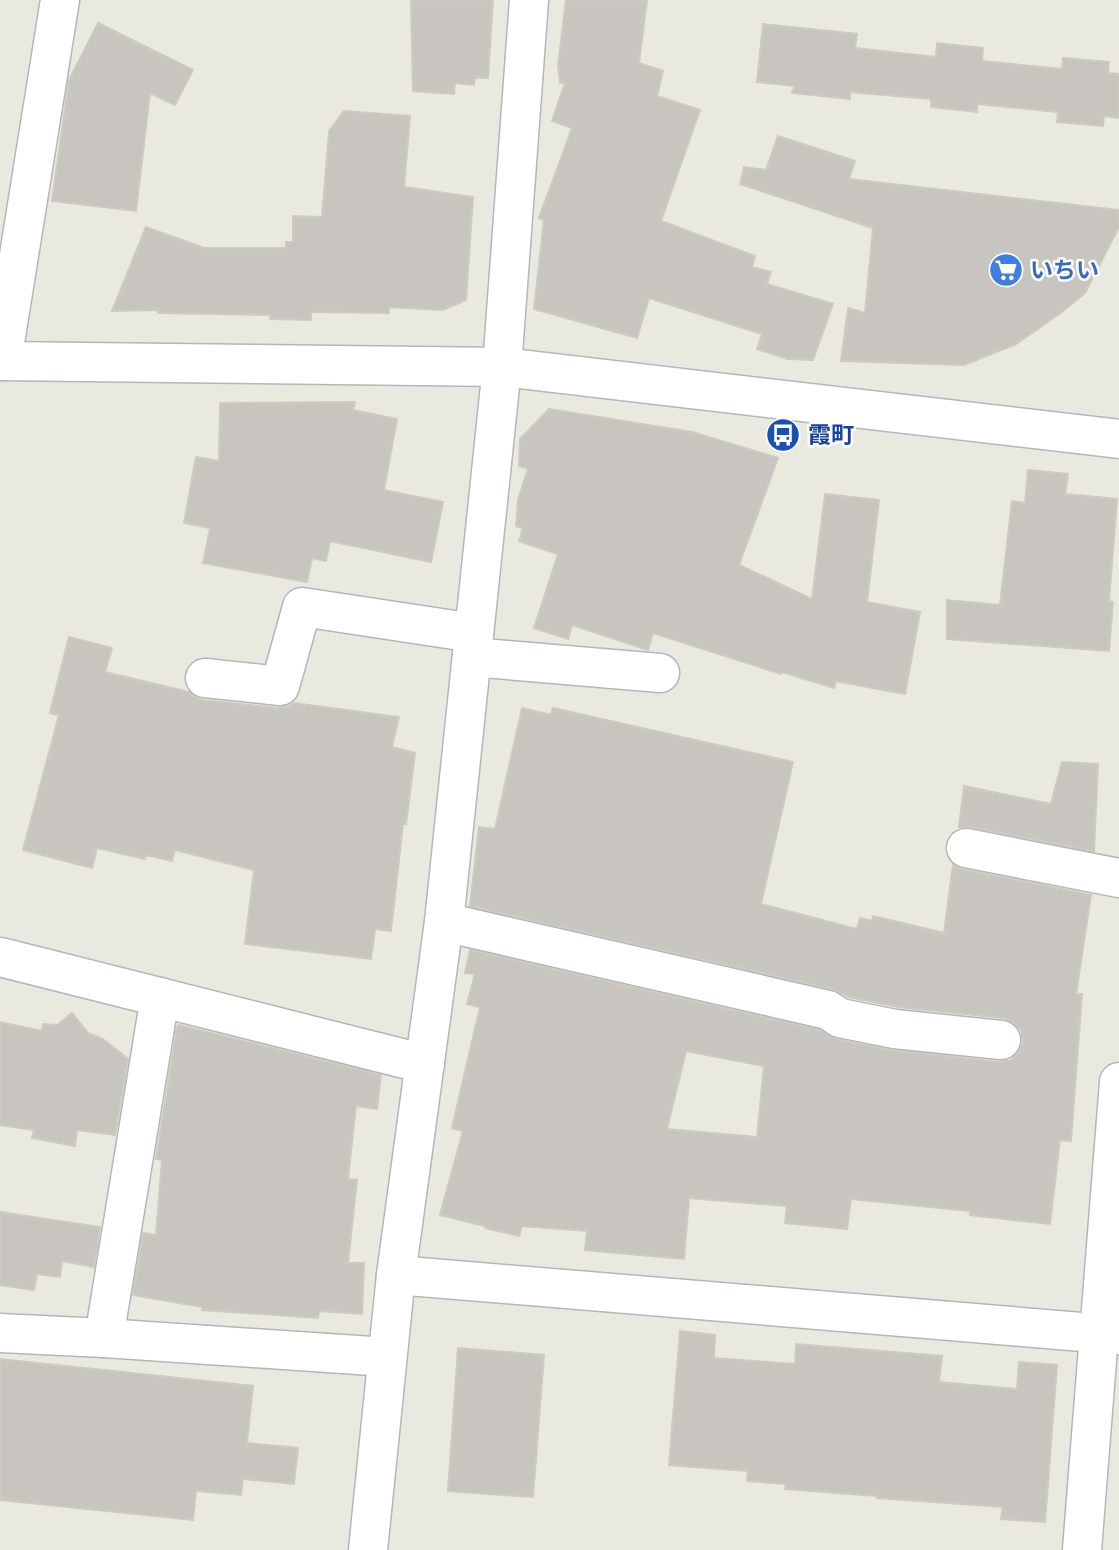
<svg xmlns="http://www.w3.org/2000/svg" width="1119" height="1550" font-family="Ubuntu,'Noto Sans JP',sans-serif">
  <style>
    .building { fill: #c8c5c0; stroke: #cecac0; stroke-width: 2; fill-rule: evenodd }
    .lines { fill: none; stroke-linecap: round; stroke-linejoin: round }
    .minor-casing { stroke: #b3b6ba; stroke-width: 41 }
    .minor { stroke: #fff; stroke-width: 38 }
    .labels { text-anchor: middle; stroke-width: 5; stroke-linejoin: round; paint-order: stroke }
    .shop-label { font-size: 23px; font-weight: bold; fill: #366cbe; stroke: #fff; text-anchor: start }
    .transit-label { font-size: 23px; font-weight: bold; fill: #164399; stroke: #fff; text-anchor: start }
  </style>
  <rect width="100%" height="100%" fill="#eae9e0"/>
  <!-- building -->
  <g class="building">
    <path d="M411 0H493L488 78H475L474 85 455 83 454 94 413 91Z"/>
    <path d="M566 0H647L639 63 663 71 657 96 700 110 661 221 755 256 752 267 771 272 767 284 833 304 813 360 788 359 757 349 762 334 649 298 637 338 534 309 544 220 539 218 572 128 552 121 565 83H560L558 65Z"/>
    <path d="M98 23 193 70 175 105 150 93 136 211 52 201 69 80Z"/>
    <path d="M763 24 857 34 855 48 936 57 937 43 983 48 982 61 1062 69 1063 58 1109 62 1108 73 1119 74V118L1104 116 1103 126 1057 122 1058 112 977 104V112L931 107V99L850 92V99L792 93 795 86 757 82Z"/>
    <path d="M344 111 410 116 404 187 473 197 466 300 443 310 389 307V313L311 312V320L270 319V315L158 313 159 310 112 311 146 227 204 248H286V242H293V216L322 217 329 131Z"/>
    <path d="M778 136 855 161 849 179 1119 210V227L1085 293 1062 312 1016 344 964 365 841 361 848 308 865 313 873 228 740 184 744 167 766 170Z"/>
    <path d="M355 402 353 410 397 419 384 490 443 502 431 562 330 541 326 561 312 558 307 582 203 563 210 528 184 523 196 457 219 461 220 403Z"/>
    <path d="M549 409 692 432 778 458 739 565 812 599 825 494 879 500 867 602 920 612 905 694 836 681 834 688 782 672 781 674 653 633 648 650 572 625 568 639 534 628 558 554 519 541 523 528 516 526 518 500 528 469 519 466 520 439Z"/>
    <path d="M1028 470 1068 474 1065 494 1117 499 1109 601 1113 602 1109 651 947 639V600L1000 605 1012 501 1025 503Z"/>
    <path d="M69 637 112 648 105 672 189 692 193 696 202 700 278 708 287 707 294 703 399 717 392 747 415 753 406 824H403L391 931 375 929 371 959 245 944 254 870 175 850 172 861 146 855 145 859 97 848 92 868 23 850 59 715 50 713Z"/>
    <path d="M522 708 551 715 553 708 793 762 761 904 857 929 860 918 872 921 873 916 944 933 953 865 962 869 1091 895 1076 994H1082L1071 1141 1060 1140 1050 1224 970 1215V1211L851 1199 847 1229 785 1223 787 1206 689 1198 684 1259 585 1250 587 1231 522 1226 519 1236 485 1228V1226L440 1215 463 1131 452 1128 480 1007 467 1004 475 974 465 973 470 950 819 1030 836 1039 891 1050 999 1062 1011 1060 1019 1052 1023 1043 1021 1030 1014 1023 1004 1018 898 1007 849 997 833 989 470 906 479 827 495 829ZM686 1051 764 1066 757 1137 667 1129Z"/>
    <path d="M1062 762 1098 764 1094 851 970 827H959L964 786 1051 804Z"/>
    <path d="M72 1013 88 1033 103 1039 128 1059 115 1135 77 1130 75 1146 32 1138 34 1130 0 1125V1022L42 1031 43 1024 57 1025Z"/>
    <path d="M179 1025 381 1075 377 1109 356 1106 348 1179 357 1180 348 1263H364L362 1314 319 1311 318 1318 202 1310V1307L133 1295 143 1233 156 1235 162 1160 156 1159 177 1027Z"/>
    <path d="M0 1212 100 1227 94 1267 62 1261 60 1277 37 1274 34 1290 0 1285Z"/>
    <path d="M680 1331 715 1335 714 1358 795 1364 796 1344 942 1356 939 1382 1017 1389 1019 1362 1057 1365 1045 1522 1001 1519 1003 1507 877 1498V1496L785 1489 786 1484 747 1481 748 1471 669 1465Z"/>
    <path d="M458 1348 544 1355 533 1497 448 1491Z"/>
    <path d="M0 1359 253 1386 247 1443 298 1448 294 1484 243 1479 241 1495 196 1491 193 1520 0 1500Z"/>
  </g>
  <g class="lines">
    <!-- minor casing -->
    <g class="minor-casing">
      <g id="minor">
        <path d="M0 361 502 367 1119 439"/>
        <path d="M2 361 60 0"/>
        <path d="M472 657 660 673"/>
        <path d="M205 678 280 686 302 607 474 633"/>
        <path d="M966 848 1119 878"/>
        <path d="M444 922 828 1010 840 1018 895 1029 1001 1040"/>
        <path d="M0 957 425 1064"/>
        <path d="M396 1275 1119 1335"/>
        <path d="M0 1333 104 1338 387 1357"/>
        <path d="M104 1338 160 997"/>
        <path d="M368 1550 396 1275 444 922 502 367 529 0"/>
        <path d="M1082 1550 1119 1082"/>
      </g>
    </g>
    <!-- minor -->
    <use href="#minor" class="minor"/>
  </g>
  <!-- icons -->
  <defs>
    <g id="supermarket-disc" transform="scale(1.75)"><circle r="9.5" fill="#3f7fe0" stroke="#fff"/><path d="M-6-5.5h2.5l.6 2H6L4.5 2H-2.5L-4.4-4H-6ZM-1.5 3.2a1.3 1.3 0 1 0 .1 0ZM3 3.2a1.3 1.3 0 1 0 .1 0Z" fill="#fff"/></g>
    <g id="bus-disc" transform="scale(1.75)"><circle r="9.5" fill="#1a4fb4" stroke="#fff"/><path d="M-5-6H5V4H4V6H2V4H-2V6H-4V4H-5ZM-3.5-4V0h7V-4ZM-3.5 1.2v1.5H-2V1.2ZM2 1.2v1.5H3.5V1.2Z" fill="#fff"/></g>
  </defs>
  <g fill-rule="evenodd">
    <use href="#supermarket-disc" x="1006" y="270"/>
    <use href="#bus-disc" x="783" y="435"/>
  </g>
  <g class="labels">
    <!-- shop labels -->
    <g class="shop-label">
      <text x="1030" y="278">いちい</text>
    </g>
    <!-- transit labels -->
    <g class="transit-label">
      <text x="808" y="443">霞町</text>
    </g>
  </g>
</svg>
